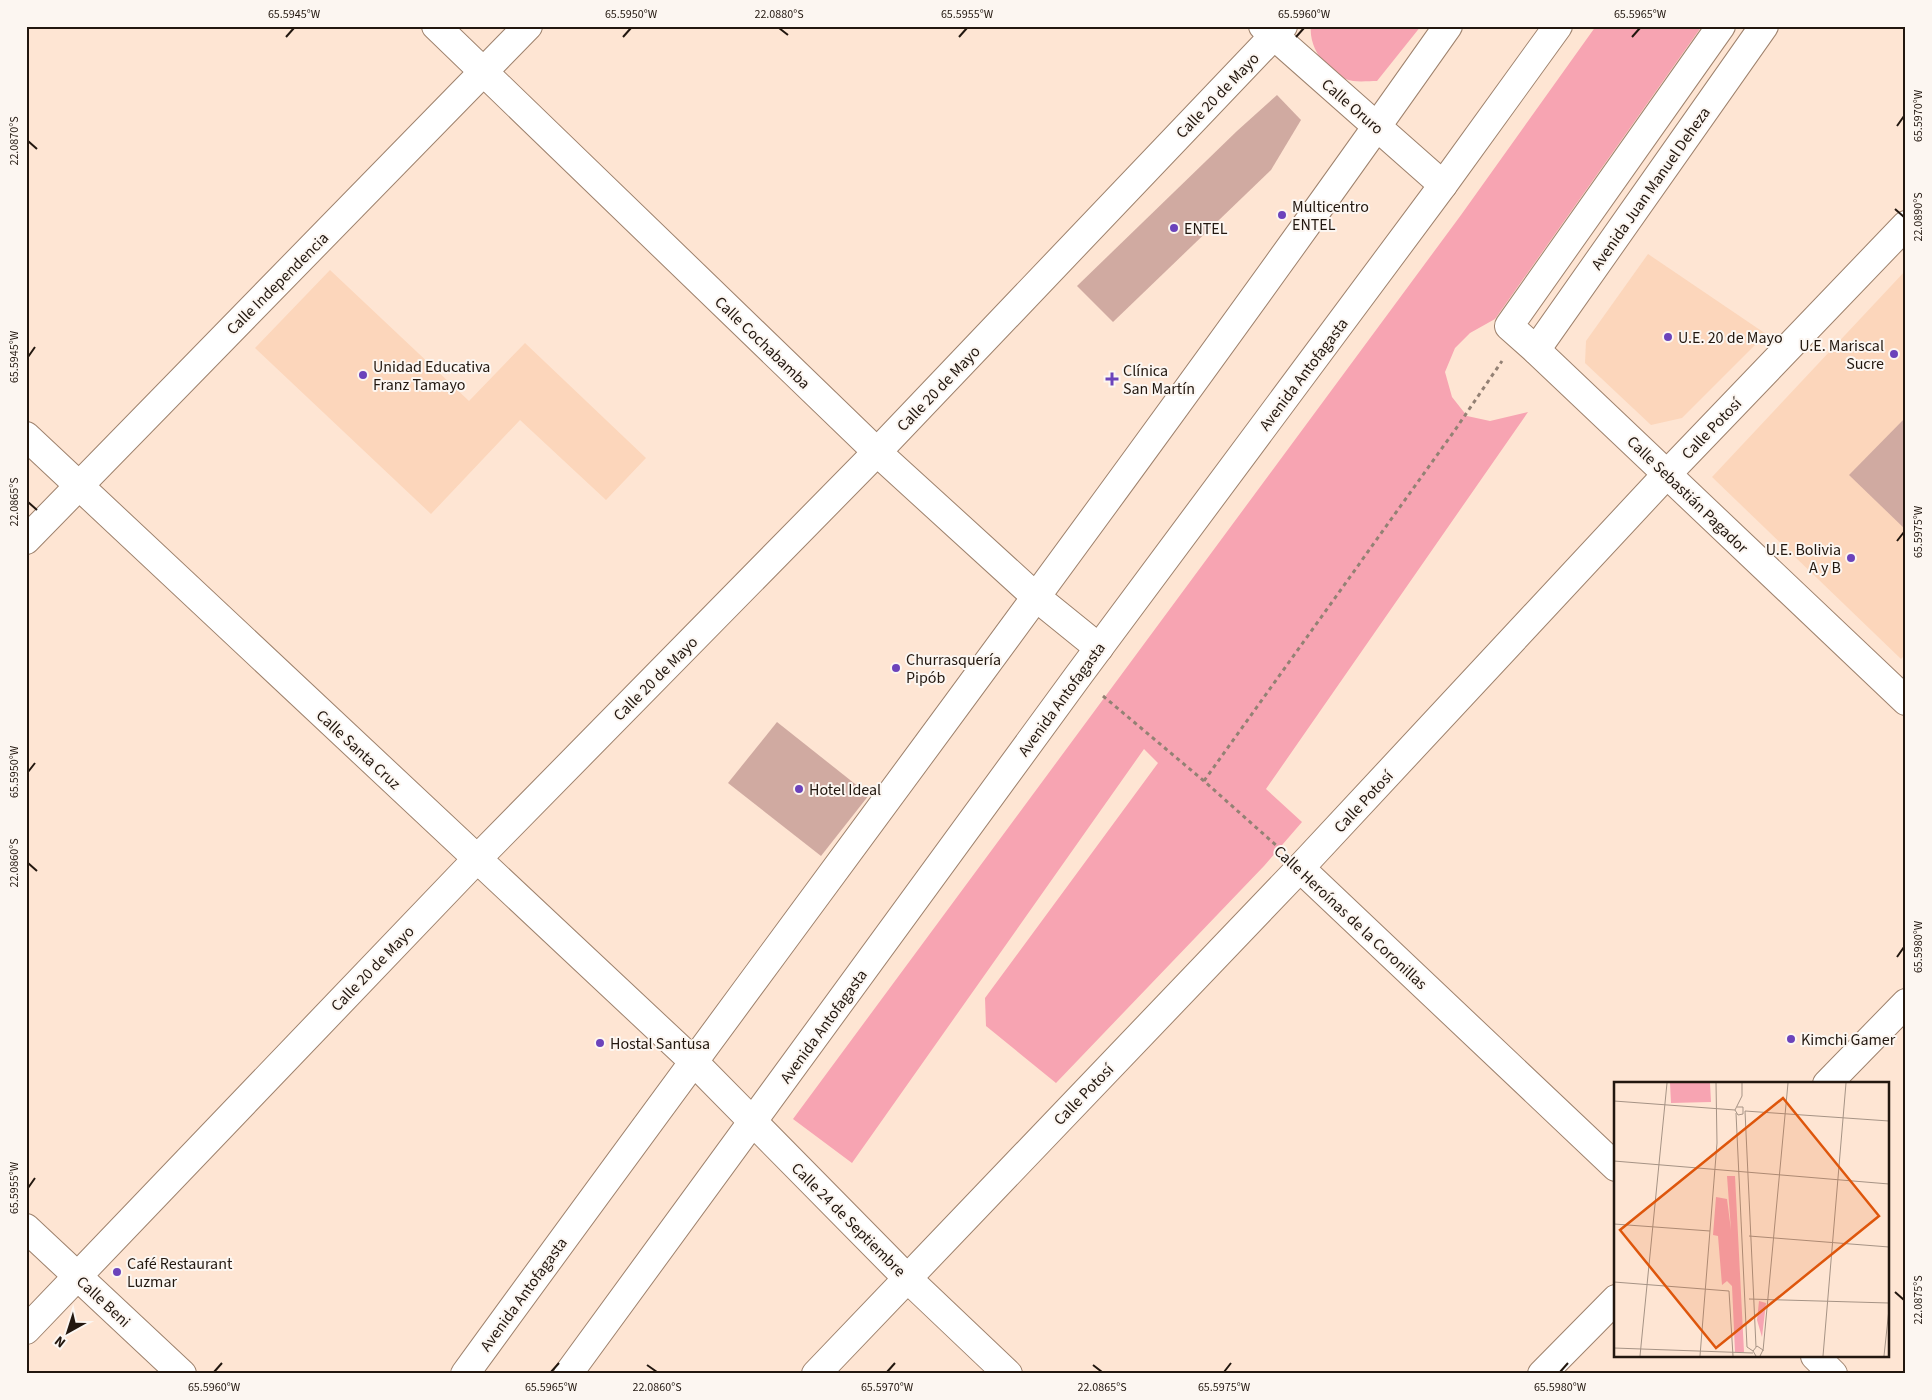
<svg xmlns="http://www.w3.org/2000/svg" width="1932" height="1400" font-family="'Source Sans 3',sans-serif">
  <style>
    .built { fill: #fcd6bb }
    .green { fill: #f7a4b2 }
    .building { fill: #d0aaa1 }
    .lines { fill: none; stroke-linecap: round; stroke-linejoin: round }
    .street-casing { stroke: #9e826d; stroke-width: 30 }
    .secondary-casing { stroke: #9e826d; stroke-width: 30 }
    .highway-casing { stroke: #9e826d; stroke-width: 30 }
    .path { stroke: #938174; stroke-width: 3; stroke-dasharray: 4 4; stroke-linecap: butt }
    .street { stroke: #fff; stroke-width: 28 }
    .secondary { stroke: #fff; stroke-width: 28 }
    .highway { stroke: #fff; stroke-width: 28 }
    .ticks { fill: none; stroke: #22170f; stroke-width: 2 }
    .poi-dot { fill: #6b43bb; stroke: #fcf6f1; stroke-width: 2 }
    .labels { text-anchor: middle; stroke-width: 4; stroke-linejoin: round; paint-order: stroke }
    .street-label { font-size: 16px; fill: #22170f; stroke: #fcf6f1 }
    .poi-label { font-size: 16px; fill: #22170f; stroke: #fcf6f1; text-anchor: start }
    .inset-road { fill: none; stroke: #a69385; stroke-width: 1 }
    .view { fill: #de560c; fill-opacity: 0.15; stroke: #de560c; stroke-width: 2.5 }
    .inset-edge { fill: none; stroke: #22170f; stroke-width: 2.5 }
    .neatline { fill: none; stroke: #22170f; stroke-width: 2 }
    .ticks-label { font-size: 12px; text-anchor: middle; fill: #22170f }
  </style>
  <rect width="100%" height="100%" fill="#fee5d3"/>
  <!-- built -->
  <g class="built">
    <path d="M1648 254 1766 334 1682 418 1651 425 1585 363 1586 341Z"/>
    <path d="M330 270 469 401 525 343 646 458 606 500 520 420 431 514 255 348Z"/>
    <path d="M1906 270V654L1901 659 1712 477Z"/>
  </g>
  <!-- green -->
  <g class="green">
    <path d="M1311 26H1421L1377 81C1370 81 1361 82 1353 81 1330 77 1308 49 1311 26Z"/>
    <path d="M1596 26H1702L1495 319 1470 333 1455 348 1445 372 1452 397 1467 416 1490 421 1528 412 1266 789 1302 822 1264 866 1056 1083 986 1026 985 998 1158 763 1144 749 852 1163 793 1119 1461 215Z"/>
  </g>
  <!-- building -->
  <g class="building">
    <path d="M1277 95 1301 120 1271 170 1113 322 1077 286 1237 131Z"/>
    <path d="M1906 417V530L1849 475Z"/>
    <path d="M777 722 869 795 821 856 728 783Z"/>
  </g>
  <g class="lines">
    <!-- street casing -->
    <g class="street-casing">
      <g id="street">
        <path d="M436 26 877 452 1036 597 1099 648"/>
        <path d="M26 436 693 1061 907 1278 1008 1374"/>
        <path d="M26 540 528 26"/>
        <path d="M1300 868 1616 1167"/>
        <path d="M1827 1084 1906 1003"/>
        <path d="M26 1330 476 860 877 452 1283 26"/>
        <path d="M1815 1356 1833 1374"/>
        <path d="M816 1374 1300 868 1667 474 1906 225"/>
        <path d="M1542 1374 1616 1299"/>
      </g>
    </g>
    <!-- secondary casing -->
    <g class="secondary-casing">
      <g id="secondary">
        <path d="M1263 26 1443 185"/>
        <path d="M1721 26 1509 326 1536 350 1906 701"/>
        <path d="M1536 350 1764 26"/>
        <path d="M26 1228 182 1374"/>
      </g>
    </g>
    <!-- highway casing -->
    <g class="highway-casing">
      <g id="highway">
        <path d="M465 1374C792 924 1128 480 1448 26"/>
        <path d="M568 1374 1078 676 1443 185 1558 26"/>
      </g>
    </g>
    <!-- path -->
    <g class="path">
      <path d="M1103 696 1204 781 1278 847"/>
      <path d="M1204 781 1455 430 1502 361"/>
    </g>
    <!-- street -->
    <use href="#street" class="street"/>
    <!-- secondary -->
    <use href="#secondary" class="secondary"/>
    <!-- highway -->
    <use href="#highway" class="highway"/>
  </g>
  <!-- ticks -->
  <path class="ticks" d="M779 28 788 35M286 37 294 28M623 37 631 28M959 37 967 28M1296 37 1304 28M1632 37 1640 28M1897 126 1904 116M28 141 37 149M1895 209 1904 217M28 357 35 347M28 502 37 510M1897 541 1904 532M28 772 35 763M28 863 37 871M1897 957 1904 947M28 1188 35 1178M1895 1292 1904 1300M647 1365 657 1372M1093 1365 1102 1372M214 1372 222 1363M551 1372 559 1363M887 1372 895 1363M1224 1372 1231 1363M1560 1372 1568 1363"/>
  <!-- markers -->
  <g class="poi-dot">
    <circle cx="1282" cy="215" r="5"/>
    <circle cx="1174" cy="228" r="5"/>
    <circle cx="1668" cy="337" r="5"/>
    <circle cx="1894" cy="354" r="5"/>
    <circle cx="363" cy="375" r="5"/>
    <path d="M1109.5 371.5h5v5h5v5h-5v5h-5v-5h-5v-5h5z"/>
    <circle cx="1851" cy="558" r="5"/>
    <circle cx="896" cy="668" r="5"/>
    <circle cx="799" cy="789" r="5"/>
    <circle cx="1791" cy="1039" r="5"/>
    <circle cx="600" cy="1043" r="5"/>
    <circle cx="117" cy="1272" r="5"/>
  </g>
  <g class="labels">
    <!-- street labels -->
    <g class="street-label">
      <text transform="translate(1217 95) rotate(-46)" y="6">Calle 20 de Mayo</text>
      <text transform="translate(1353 106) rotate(41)" y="6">Calle Oruro</text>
      <text transform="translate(1650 188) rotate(-55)" y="6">Avenida Juan Manuel Deheza</text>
      <text transform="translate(277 283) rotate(-45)" y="6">Calle Independencia</text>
      <text transform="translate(763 342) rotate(44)" y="6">Calle Cochabamba</text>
      <text transform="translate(1303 374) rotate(-53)" y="6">Avenida Antofagasta</text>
      <text transform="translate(938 388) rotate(-46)" y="6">Calle 20 de Mayo</text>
      <text transform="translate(1711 428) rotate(-46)" y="6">Calle Potosí</text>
      <text transform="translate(1688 494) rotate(44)" y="6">Calle Sebastián Pagador</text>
      <text transform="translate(655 678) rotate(-45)" y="6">Calle 20 de Mayo</text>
      <text transform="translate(1061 699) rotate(-54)" y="6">Avenida Antofagasta</text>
      <text transform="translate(359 749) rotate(43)" y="6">Calle Santa Cruz</text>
      <text transform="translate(1363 801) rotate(-47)" y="6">Calle Potosí</text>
      <text transform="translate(1351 917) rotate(43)" y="6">Calle Heroínas de la Coronillas</text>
      <text transform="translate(372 968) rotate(-46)" y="6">Calle 20 de Mayo</text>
      <text transform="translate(823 1026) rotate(-54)" y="6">Avenida Antofagasta</text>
      <text transform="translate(1083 1094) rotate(-46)" y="6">Calle Potosí</text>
      <text transform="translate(849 1219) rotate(45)" y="6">Calle 24 de Septiembre</text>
      <text transform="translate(523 1294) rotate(-54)" y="6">Avenida Antofagasta</text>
      <text transform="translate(104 1301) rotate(43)" y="6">Calle Beni</text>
    </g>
    <!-- poi labels -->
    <g class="poi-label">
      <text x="1292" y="212">Multicentro<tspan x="1292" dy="18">ENTEL</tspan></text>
      <text x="1184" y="234">ENTEL</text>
      <text x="1678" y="343">U.E. 20 de Mayo</text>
      <text x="1884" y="351" text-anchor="end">U.E. Mariscal<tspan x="1884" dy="18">Sucre</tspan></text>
      <text x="373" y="372">Unidad Educativa<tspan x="373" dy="18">Franz Tamayo</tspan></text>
      <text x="1123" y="376">Clínica<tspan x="1123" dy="18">San Martín</tspan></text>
      <text x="1841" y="555" text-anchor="end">U.E. Bolivia<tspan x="1841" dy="18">A y B</tspan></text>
      <text x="906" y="665">Churrasquería<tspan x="906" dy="18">Pipób</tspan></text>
      <text x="809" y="795">Hotel Ideal</text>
      <text x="1801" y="1045">Kimchi Gamer</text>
      <text x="610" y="1049">Hostal Santusa</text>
      <text x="127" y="1269">Café Restaurant<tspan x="127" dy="18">Luzmar</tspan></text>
    </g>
  </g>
  <!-- overview -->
  <g transform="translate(1614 1082)">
    <rect width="275" height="275" fill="#fee5d3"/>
    <path d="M56 1H96L97 20 57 21ZM113 94H121L130 270H121L118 204 113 199 108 203 104 154 99 153 102 115 113 117 117 148ZM145 219 152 221 148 255 143 238Z" fill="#f7a4b2"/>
    <path class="inset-road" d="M0 19 121 28M123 25H129V32L124 33 121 28 128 14V1M131 29 275 39M131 29 142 265M122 31 133 265 139 269M0 79 275 102M0 142 96 149M135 154 275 165M0 200 115 209 119 274M135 217 275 221M0 266 139 271M149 269 174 1M26 274 53 1M86 274 103 61 102 1M142 274 139 269 143 264 149 268 146 274M209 274 232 1M270 274 275 227"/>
    <path class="view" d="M169 16 265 134 102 266 6 148Z"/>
    <rect width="275" height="275" class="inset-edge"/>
  </g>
  <!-- border -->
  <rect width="1932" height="1400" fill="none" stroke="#fcf6f1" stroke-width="55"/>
  <!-- north arrow -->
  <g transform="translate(68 1332) rotate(219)" stroke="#fcf6f1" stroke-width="4" paint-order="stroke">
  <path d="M0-4L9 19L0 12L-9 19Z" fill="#22170f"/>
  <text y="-8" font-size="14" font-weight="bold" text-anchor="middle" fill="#22170f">N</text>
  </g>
  <rect x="28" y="28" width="1876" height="1344" class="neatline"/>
  <g class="ticks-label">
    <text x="294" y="18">65.5945°W</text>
    <text x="631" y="18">65.5950°W</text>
    <text x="779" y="18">22.0880°S</text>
    <text x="967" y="18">65.5955°W</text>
    <text x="1304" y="18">65.5960°W</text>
    <text x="1640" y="18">65.5965°W</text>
    <text transform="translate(1918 116) rotate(-90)" y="4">65.5970°W</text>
    <text transform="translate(14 141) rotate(-90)" y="4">22.0870°S</text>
    <text transform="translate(1918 217) rotate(-90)" y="4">22.0890°S</text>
    <text transform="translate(14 357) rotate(-90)" y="4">65.5945°W</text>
    <text transform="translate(14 502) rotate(-90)" y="4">22.0865°S</text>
    <text transform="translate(1918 532) rotate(-90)" y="4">65.5975°W</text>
    <text transform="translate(14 772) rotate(-90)" y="4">65.5950°W</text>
    <text transform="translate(14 863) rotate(-90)" y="4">22.0860°S</text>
    <text transform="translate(1918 947) rotate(-90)" y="4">65.5980°W</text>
    <text transform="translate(14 1188) rotate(-90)" y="4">65.5955°W</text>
    <text transform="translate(1918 1300) rotate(-90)" y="4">22.0875°S</text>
    <text x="214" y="1391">65.5960°W</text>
    <text x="551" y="1391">65.5965°W</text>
    <text x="657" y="1391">22.0860°S</text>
    <text x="887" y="1391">65.5970°W</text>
    <text x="1102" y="1391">22.0865°S</text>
    <text x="1224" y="1391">65.5975°W</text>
    <text x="1560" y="1391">65.5980°W</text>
  </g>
</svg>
